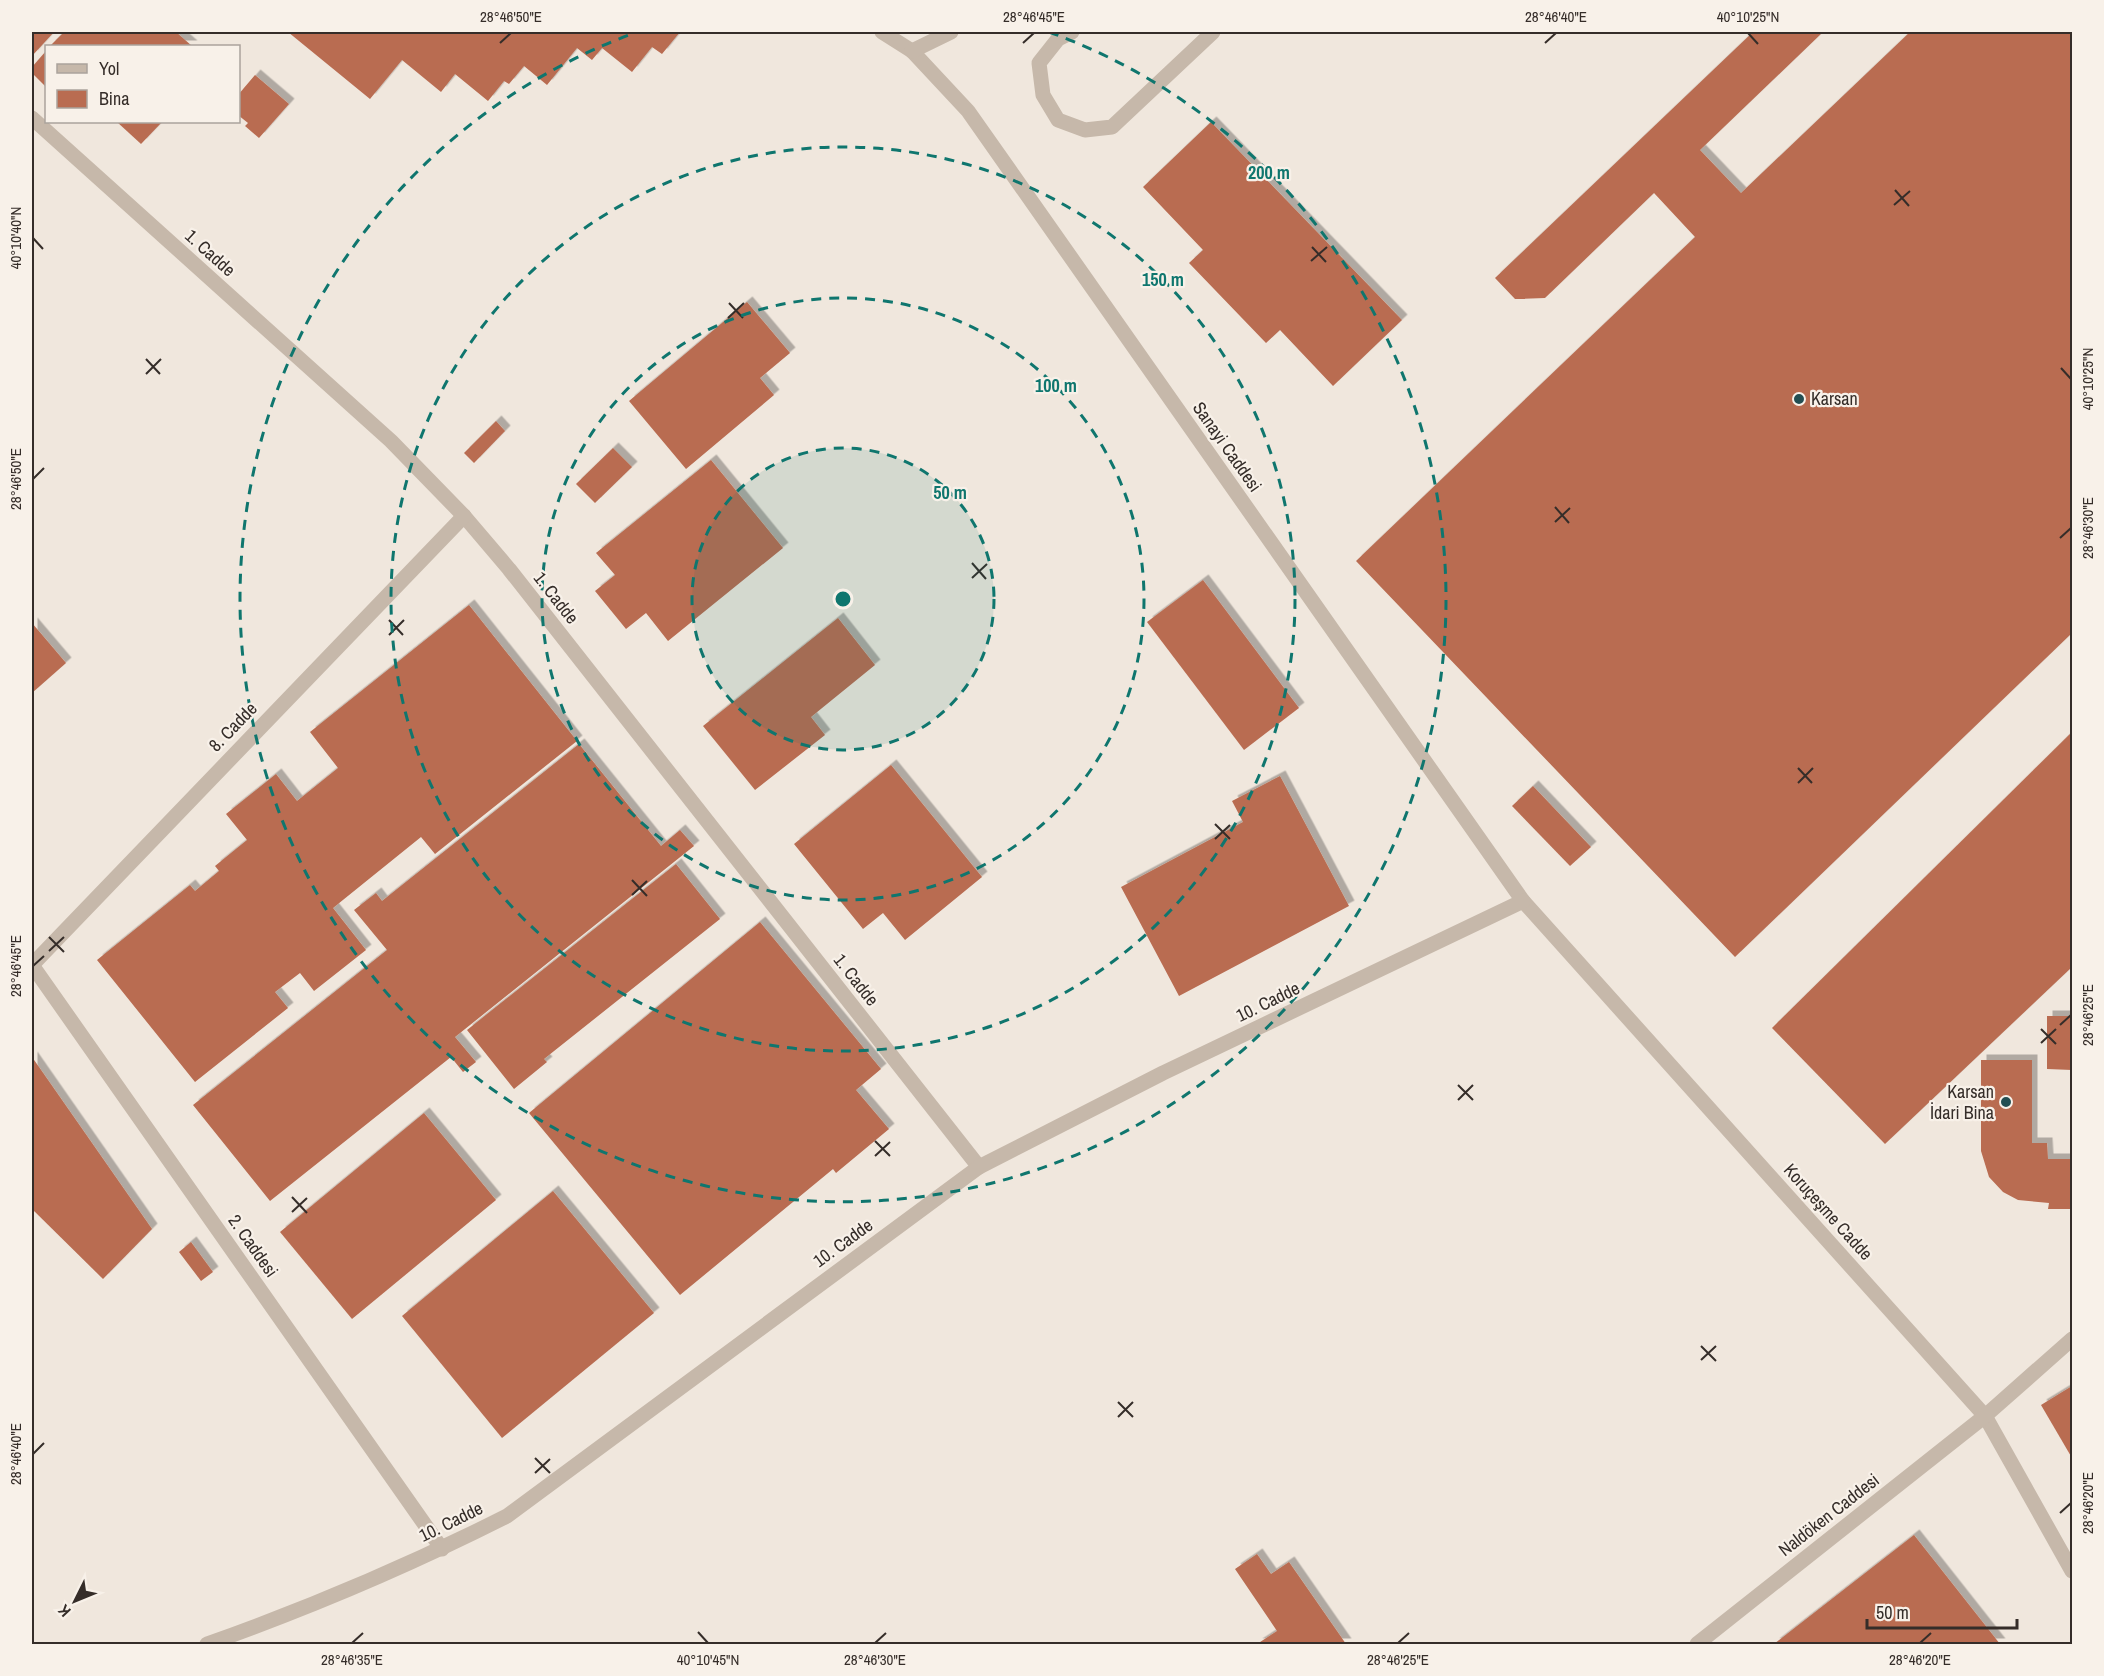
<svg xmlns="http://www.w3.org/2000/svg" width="2104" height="1676" font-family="'Archivo Narrow',sans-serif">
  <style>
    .building { fill: #b96c51; filter: url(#shadow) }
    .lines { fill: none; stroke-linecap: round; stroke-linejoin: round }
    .minor { stroke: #c6b8aa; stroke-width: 15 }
    .ticks { fill: none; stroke: #352d29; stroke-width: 2 }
    .ring { fill: none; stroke: #0f766e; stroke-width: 3; stroke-dasharray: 10 8 }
    .poi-dot { fill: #234e52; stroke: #f8f1e9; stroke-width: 2 }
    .labels { text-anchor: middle; stroke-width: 4.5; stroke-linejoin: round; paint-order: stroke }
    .street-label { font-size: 18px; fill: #352d29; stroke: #f8f1e9 }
    .poi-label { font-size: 18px; fill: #352d29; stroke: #f8f1e9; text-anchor: start }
    .centre { fill: #0f766e; stroke: #f8f1e9; stroke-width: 3 }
    .ring-label { font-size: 18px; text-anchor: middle; font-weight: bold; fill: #0f766e; stroke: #f8f1e9; stroke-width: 4.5; stroke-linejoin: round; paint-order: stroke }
    .neatline { fill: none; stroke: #352d29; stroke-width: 2 }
    .ticks-label { font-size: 15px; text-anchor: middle; fill: #352d29 }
  </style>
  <defs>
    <filter id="shadow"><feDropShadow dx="5.5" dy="-5.5" stdDeviation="0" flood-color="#0004"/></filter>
  </defs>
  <rect width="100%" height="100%" fill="#f0e7dd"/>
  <!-- building -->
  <g class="building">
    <path d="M32 32H54L32 56Z"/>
    <path d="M64 32H176L192 46H50Z"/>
    <path d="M288 32H680L662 54 652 47 632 72 602 48 592 60 577 48 547 85 524 66 509 84 504 81 488 101 455 74 441 92 402 60 370 99Z"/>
    <path d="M1753 32H1823L1700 150 1741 193 1910 32H2072V633L1735 957 1356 561 1695 237 1654 193 1545 298 1515 299 1495 278Z"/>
    <path d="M46 51V87L32 73V67Z"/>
    <path d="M255 75 289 104 259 138 245 126 248 123 238 115V95Z"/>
    <path d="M117 122H162L141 144Z"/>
    <path d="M1211 122 1402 320 1333 386 1280 330 1266 343 1189 263 1203 250 1143 187Z"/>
    <path d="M747 302 790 353 760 378 774 395 686 469 629 401Z"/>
    <path d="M496 421 505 431 474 463 464 453Z"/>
    <path d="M613 448 632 467 595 503 576 484Z"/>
    <path d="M711 460 783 548 668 641 646 613 626 629 595 591 615 575 596 553Z"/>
    <path d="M1203 580 1299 708 1244 750 1147 622Z"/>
    <path d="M469 605 577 741 435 854 421 837 333 908 366 950 314 991 300 973 275 992 288 1008 195 1082 97 960 190 885 195 891 219 871 215 866 247 840 226 814 276 774 297 801 338 768 310 732Z"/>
    <path d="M838 618 875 665 811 717 825 735 755 790 703 726Z"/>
    <path d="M32 623 66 663 32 693Z"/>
    <path d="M2072 732V967L1885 1144 1772 1028Z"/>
    <path d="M579 744 661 846 680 830 694 846 455 1037 476 1062 463 1072 451 1057 270 1201 193 1105 387 950 354 910 376 893 382 901Z"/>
    <path d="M891 765 982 877 905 940 883 913 863 929 794 844Z"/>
    <path d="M1280 776 1349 906 1179 996 1121 887 1243 822 1232 801Z"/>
    <path d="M1533 786 1591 847 1570 866 1512 806Z"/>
    <path d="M676 864 720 919 544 1059 547 1062 514 1089 467 1030Z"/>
    <path d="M760 922 881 1069 856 1090 889 1129 836 1173 833 1169 680 1295 529 1113Z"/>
    <path d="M2047 1016H2072V1070L2047 1069Z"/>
    <path d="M32 1057 152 1229 103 1279 32 1209Z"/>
    <path d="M1981 1060H2032V1143H2047L2048 1159H2072V1209H2048L2049 1203 2018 1200 2003 1192 1989 1177 1981 1151Z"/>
    <path d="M424 1113 496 1200 352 1319 280 1232Z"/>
    <path d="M553 1191 654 1313 502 1438 402 1316Z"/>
    <path d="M191 1242 213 1272 201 1281 179 1252Z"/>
    <path d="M2072 1386V1458L2041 1405Z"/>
    <path d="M1914 1535 2000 1644H1774Z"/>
    <path d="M1257 1554 1271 1574 1289 1562 1346 1644H1257L1277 1631 1235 1569Z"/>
  </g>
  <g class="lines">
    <!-- minor -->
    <g class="minor">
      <path d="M882 32 912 51 968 111 1523 901 1985 1416 2072 1571"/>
      <path d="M1072 32 1058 39 1039 63 1043 95 1058 120 1085 130 1112 127 1213 32"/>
      <path d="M912 51 951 32"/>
      <path d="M32 118 391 441 464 516 509 569 979 1167"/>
      <path d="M32 965 442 1549"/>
      <path d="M32 965 464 516"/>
      <path d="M207 1644C309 1608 410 1565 507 1516L979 1167 1163 1073 1523 901"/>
      <path d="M1697 1644 1985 1416 2072 1339"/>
    </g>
  </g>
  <!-- ticks -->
  <path class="ticks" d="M1748 33 1758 44M500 43 511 33M1023 43 1034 33M1545 43 1556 33M1895 190 1909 206M1894 205 1910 191M33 238 43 249M1312 247 1326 262M1311 261 1327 247M729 303 743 318M728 318 744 303M146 359 160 374M2061 368 2071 379M146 374 161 359M33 479 44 468M1555 507 1569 523M1555 522 1570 508M2060 538 2071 528M972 563 986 579M972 578 987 564M389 620 403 635M389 635 404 620M1798 768 1812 783M1798 783 1813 768M1215 824 1230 839M1215 839 1230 825M632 880 647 896M632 895 647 881M49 937 64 952M49 951 64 937M33 966 44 956M2060 1025 2071 1015M2041 1029 2056 1044M2041 1043 2056 1029M1458 1085 1473 1100M1458 1100 1473 1085M875 1141 890 1156M875 1156 890 1142M292 1197 307 1213M292 1212 307 1198M1701 1346 1716 1361M1701 1360 1716 1346M1118 1402 1133 1417M1118 1417 1133 1402M33 1454 44 1443M535 1458 550 1473M535 1473 550 1459M2060 1513 2071 1503M698 1632 708 1643M352 1643 363 1633M875 1643 886 1633M1398 1643 1409 1633M1920 1643 1931 1633"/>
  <!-- distance rings -->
  <circle cx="843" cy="599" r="151" fill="#0f766e" fill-opacity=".12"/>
  <g class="ring">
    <circle cx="843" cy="599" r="151"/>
    <circle cx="843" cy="599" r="301"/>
    <circle cx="843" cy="599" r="452"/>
    <path d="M1049 32A603 603 0 1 1 637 32"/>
  </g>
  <!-- markers -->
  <g class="poi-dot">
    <circle cx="1799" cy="399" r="6"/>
    <circle cx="2006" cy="1102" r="6"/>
  </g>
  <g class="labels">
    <!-- street labels -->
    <g class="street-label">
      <text transform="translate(210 253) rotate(42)" y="6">1. Cadde</text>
      <text transform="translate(1227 447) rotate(55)" y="6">Sanayi Caddesi</text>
      <text transform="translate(556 598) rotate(52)" y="6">1. Cadde</text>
      <text transform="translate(233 727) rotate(-46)" y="6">8. Cadde</text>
      <text transform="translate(856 980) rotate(52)" y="6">1. Cadde</text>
      <text transform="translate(1268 1002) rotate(-26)" y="6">10. Cadde</text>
      <text transform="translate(1828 1212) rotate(48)" y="6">Koruçeşme Cadde</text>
      <text transform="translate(843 1243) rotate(-36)" y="6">10. Cadde</text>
      <text transform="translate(253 1246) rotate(55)" y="6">2. Caddesi</text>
      <text transform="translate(1829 1515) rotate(-38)" y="6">Naldöken Caddesi</text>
      <text transform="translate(451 1522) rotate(-26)" y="6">10. Cadde</text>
    </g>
    <!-- poi labels -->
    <g class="poi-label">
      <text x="1811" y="405">Karsan</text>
      <text x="1994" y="1098" text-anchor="end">Karsan<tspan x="1994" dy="21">İdari Bina</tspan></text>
    </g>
  </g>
  <circle cx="843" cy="599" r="9" class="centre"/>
  <g class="ring-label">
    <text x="1269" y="179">200 m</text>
    <text x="1163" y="286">150 m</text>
    <text x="1056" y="392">100 m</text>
    <text x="950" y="499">50 m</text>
  </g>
  <!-- border -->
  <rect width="2104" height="1676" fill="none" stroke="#f8f1e9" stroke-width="66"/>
  <!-- legend -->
  <rect x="45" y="45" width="195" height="78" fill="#f8f1e9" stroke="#aaa39c" stroke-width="1.5"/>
  <rect x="57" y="64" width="30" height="9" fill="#c6b8aa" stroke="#aaa39c" stroke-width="1.5"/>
  <text x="99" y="75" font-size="18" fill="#352d29">Yol</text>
  <rect x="57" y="90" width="30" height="18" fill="#b96c51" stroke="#aaa39c" stroke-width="1.5"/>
  <text x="99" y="105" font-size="18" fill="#352d29">Bina</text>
  <!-- north arrow -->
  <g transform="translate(75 1601) rotate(227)" stroke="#f8f1e9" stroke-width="4.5" paint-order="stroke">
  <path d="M0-4.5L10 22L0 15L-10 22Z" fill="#352d29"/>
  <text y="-9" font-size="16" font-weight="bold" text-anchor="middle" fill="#352d29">K</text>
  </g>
  <!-- scale -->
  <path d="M1867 1619v9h150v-9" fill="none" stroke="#352d29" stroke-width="3"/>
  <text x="1876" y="1619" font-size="18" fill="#352d29" stroke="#f8f1e9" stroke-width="4.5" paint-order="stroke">50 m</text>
  <rect x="33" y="33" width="2038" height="1610" class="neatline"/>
  <g class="ticks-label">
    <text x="511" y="22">28°46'50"E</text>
    <text x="1034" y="22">28°46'45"E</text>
    <text x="1556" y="22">28°46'40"E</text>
    <text x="1748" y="22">40°10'25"N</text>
    <text transform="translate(16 238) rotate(-90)" y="5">40°10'40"N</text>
    <text transform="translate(2088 379) rotate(-90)" y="5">40°10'25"N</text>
    <text transform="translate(16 479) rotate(-90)" y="5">28°46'50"E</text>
    <text transform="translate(2088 528) rotate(-90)" y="5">28°46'30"E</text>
    <text transform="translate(16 966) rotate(-90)" y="5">28°46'45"E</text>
    <text transform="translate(2088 1015) rotate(-90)" y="5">28°46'25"E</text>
    <text transform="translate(16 1454) rotate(-90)" y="5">28°46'40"E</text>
    <text transform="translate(2088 1503) rotate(-90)" y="5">28°46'20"E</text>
    <text x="352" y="1665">28°46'35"E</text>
    <text x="708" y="1665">40°10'45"N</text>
    <text x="875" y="1665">28°46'30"E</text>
    <text x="1398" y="1665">28°46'25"E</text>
    <text x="1920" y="1665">28°46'20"E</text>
  </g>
</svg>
